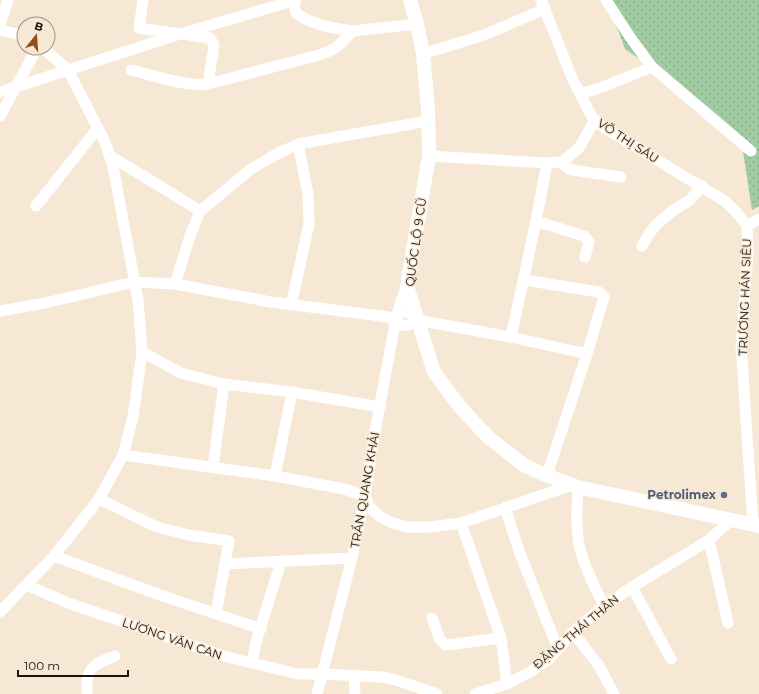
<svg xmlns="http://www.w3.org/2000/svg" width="759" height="694" font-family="Montserrat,sans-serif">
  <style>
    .green { fill: url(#green-dots) }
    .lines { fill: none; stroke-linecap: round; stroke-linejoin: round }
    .minor { stroke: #fff; stroke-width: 11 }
    .major { stroke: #fff; stroke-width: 14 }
    .service-dot { fill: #5c6f8a; stroke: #f6e8d4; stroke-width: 1.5 }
    .labels { text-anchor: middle; stroke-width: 3; stroke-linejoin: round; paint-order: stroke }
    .street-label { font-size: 12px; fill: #19140d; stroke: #f6e8d4 }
    .service-label { font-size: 12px; font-weight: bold; fill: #4e5e75; stroke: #f6e8d4; text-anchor: end }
  </style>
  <defs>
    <pattern id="green-dots" width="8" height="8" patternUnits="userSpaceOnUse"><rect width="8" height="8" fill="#a1cba0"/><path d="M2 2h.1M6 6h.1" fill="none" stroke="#8aad89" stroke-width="1.8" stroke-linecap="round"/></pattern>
  </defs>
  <rect width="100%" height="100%" fill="#f6e8d4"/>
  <!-- green -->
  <path class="green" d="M607 0H759V206L752 210 741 138 686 91 625 49Z"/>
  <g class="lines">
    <!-- minor -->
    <g class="minor">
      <path d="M143 0 139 28 210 38 214 45 208 84"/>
      <path d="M293 0 296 13C312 25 332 28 352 31"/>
      <path d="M541 0 573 80 592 117 600 125 726 202 737 213 747 226"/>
      <path d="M606 0 630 37 652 67 751 151"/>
      <path d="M0 24 8 0"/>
      <path d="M0 30 18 34 24 37"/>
      <path d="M423 54 484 35 545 9"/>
      <path d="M131 70C152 75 187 87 208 84L319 55C337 49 340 45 352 31L417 24"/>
      <path d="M0 92 180 34 296 0"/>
      <path d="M580 94 600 88 652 67"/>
      <path d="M0 116 37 48"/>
      <path d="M109 155 200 211"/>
      <path d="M429 156 547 163 562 162 579 148 595 120"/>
      <path d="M562 162 566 167 572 170 621 177"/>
      <path d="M36 206 98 128"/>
      <path d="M536 221 584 236 589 242 585 257"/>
      <path d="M747 226 748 253 741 344 753 525"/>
      <path d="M747 226 759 219"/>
      <path d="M642 246 649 234 656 225 671 212 690 200 702 186"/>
      <path d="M524 280 599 292 604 297 587 354 547 475"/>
      <path d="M175 284 190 236 200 211 250 170 273 156 298 144 428 121"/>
      <path d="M291 305 309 224 308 194 298 144"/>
      <path d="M0 311 45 303 134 282 175 284 271 302 396 318"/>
      <path d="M396 318 401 312C408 311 412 315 417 320L511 337 587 354"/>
      <path d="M396 318C401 329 409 326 417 320"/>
      <path d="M511 337 536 221 547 163"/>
      <path d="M142 352 181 373 224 384 292 392 380 407"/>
      <path d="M123 455 275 476 344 489 365 496 370 508 381 517 390 522 407 527H429L461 523 572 485"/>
      <path d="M213 467 224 384"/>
      <path d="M275 476 292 392"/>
      <path d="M578 487C577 508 575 528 580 549 585 569 595 587 604 606"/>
      <path d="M99 499 157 527 189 535 229 541 216 614"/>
      <path d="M505 507 519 551 558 649"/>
      <path d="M461 523 501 638 507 684"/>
      <path d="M709 540 728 623"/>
      <path d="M54 556 160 595 261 629"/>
      <path d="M225 564 352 558"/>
      <path d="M26 585 71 604 227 657 298 674H323L381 677 393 679 437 694"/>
      <path d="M632 587 671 659"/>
      <path d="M0 612 54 556 99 499 123 455 133 417 142 352 138 300 113 166 105 142 68 70 43 48"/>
      <path d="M432 618 440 640 446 645 501 638"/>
      <path d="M573 632 599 666 614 694"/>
      <path d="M252 663 256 642 281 562"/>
      <path d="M354 675 355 694"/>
      <path d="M87 694C85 668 93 664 115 656"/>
      <path d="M317 694 352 558 365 496 374 437 396 318 401 301 407 286"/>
      <path d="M475 694 507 684 533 670 548 660 573 632 604 606 632 587 709 540 731 520"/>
    </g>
    <!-- major -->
    <path class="major" d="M410 0 417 24 423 54 428 108 429 156 407 286 434 372 460 407 489 438 524 465 543 474 578 487 759 526"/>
  </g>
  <!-- markers -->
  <circle class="service-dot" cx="724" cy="495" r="4"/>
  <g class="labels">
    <!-- street labels -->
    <g class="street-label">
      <text transform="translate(628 141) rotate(33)" y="4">VÕ THỊ SÁU</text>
      <text transform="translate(416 242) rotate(-82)" y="4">QUỐC LỘ 9 CŨ</text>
      <text transform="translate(745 297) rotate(-88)" y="4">TRƯƠNG HÁN SIÊU</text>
      <text transform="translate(365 490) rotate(-80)" y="4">TRẦN QUANG KHẢI</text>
      <text transform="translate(576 632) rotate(-40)" y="4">ĐẶNG THÁI THÂN</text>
      <text transform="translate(172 639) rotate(19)" y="4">LƯƠNG VĂN CAN</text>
    </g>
    <!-- service labels -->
    <g class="service-label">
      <text x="716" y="499">Petrolimex</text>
    </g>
  </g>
  <!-- north arrow -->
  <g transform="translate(36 36) rotate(17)"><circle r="19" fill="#f6e8d4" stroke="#9e9384"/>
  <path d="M0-3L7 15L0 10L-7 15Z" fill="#904e1b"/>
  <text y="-6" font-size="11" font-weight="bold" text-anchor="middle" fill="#19140d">B</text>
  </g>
  <!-- scale -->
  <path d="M18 670v6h110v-6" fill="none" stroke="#19140d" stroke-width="2"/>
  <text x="24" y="670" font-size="12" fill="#19140d" stroke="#f6e8d4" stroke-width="3" paint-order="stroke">100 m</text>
</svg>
